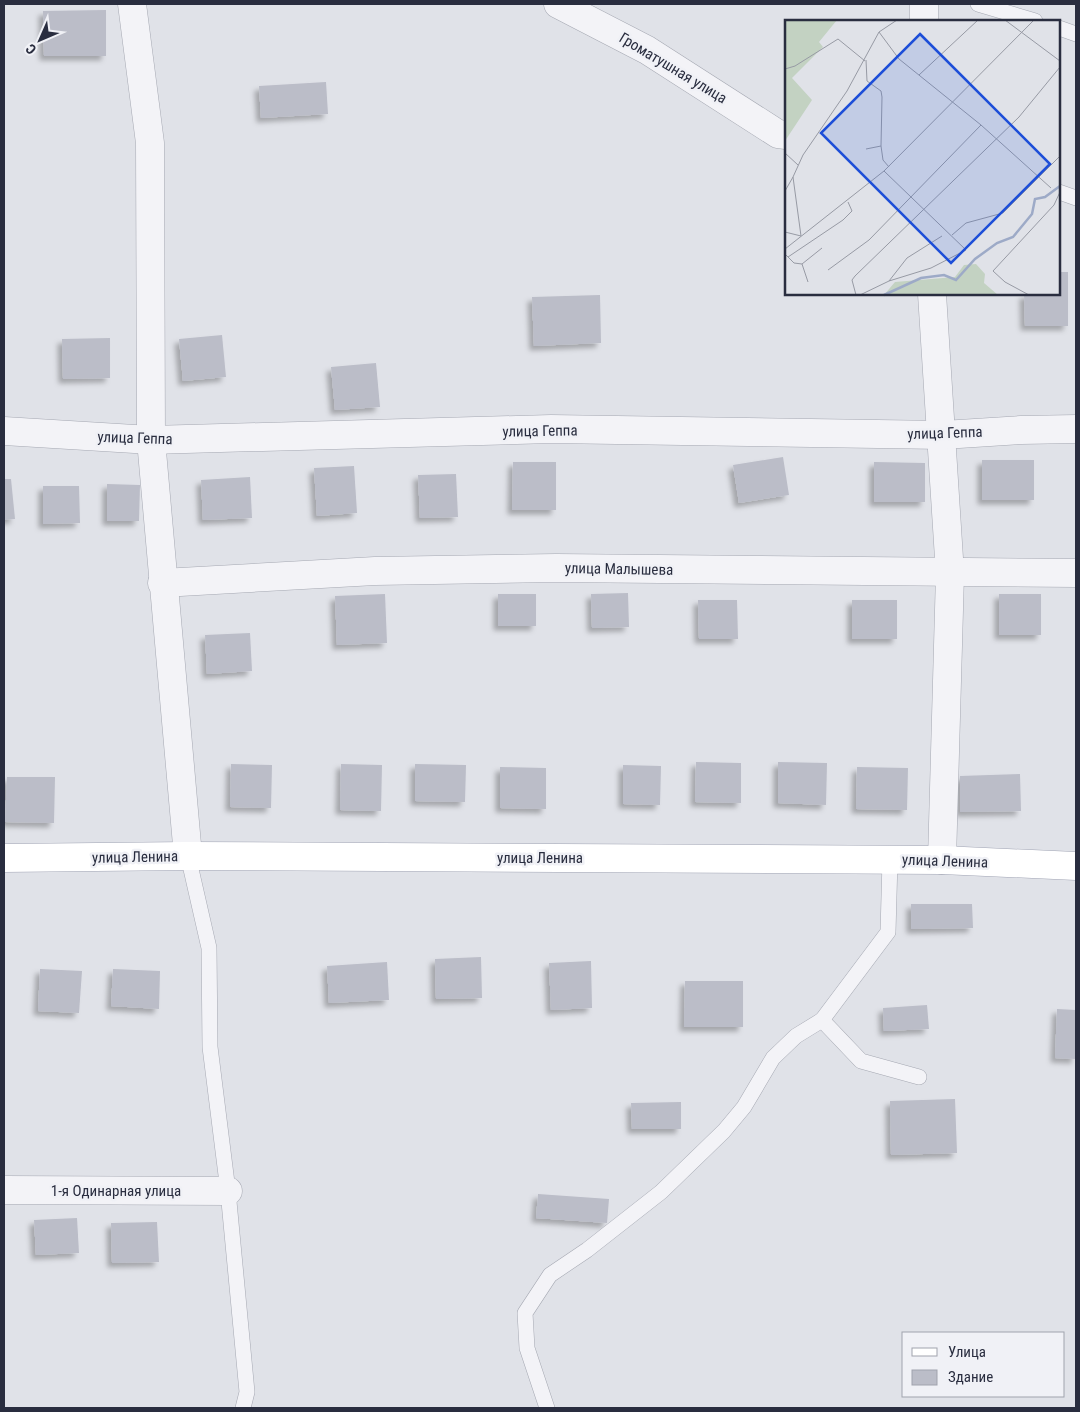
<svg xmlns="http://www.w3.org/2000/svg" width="1080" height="1412" font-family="'Roboto Condensed',sans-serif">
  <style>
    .building { fill: #bbbdc8; filter: url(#shadow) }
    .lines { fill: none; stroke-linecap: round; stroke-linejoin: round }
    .service-casing { stroke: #a5a8b2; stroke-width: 16 }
    .minor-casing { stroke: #a5a8b2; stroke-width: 29 }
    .primary-casing { stroke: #a0a4b4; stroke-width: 29 }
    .service { stroke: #f3f3f7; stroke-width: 15 }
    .minor { stroke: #f3f3f7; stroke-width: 28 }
    .primary { stroke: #fff; stroke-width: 28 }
    .labels { text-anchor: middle; stroke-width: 5; stroke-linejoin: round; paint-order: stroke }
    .street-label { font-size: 15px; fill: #292d3f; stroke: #f0f1f6 }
    .inset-river { fill: none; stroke: #9daac7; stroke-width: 2.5 }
    .inset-road { fill: none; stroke: #979aa4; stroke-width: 1 }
    .view { fill: #1d4ed8; fill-opacity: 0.15; stroke: #1d4ed8; stroke-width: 2.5 }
    .inset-edge { fill: none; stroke: #292d3f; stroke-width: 2.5 }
  </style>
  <defs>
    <filter id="shadow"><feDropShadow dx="-4.5" dy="4.5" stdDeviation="2.5" flood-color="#0004"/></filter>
  </defs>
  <rect width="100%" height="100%" fill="#e0e2e8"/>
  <!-- building -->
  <g class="building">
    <path d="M106 10V56H44L43 11Z"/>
    <path d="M326 82 328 114 261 118 259 86Z"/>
    <path d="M1059 272H1068V326H1025L1024 294H1059Z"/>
    <path d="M600 295 601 343 534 346 532 297Z"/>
    <path d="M222 335 226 377 183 381 179 339Z"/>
    <path d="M110 338V378L63 379 62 339Z"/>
    <path d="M376 363 380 407 335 410 331 367Z"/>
    <path d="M783 457 789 495 739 503 733 465Z"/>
    <rect x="982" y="460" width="52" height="40"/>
    <path d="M513 462H556V510H512Z"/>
    <path d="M874 462 925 463V502H874Z"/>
    <path d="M354 466 357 513 317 516 314 468Z"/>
    <path d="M456 474 458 517 420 518 418 475Z"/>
    <path d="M250 477 252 518 203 520 201 480Z"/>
    <path d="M4 479H11L15 519 4 520Z"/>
    <path d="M107 484 140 485 139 521H107Z"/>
    <path d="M43 486H79L80 523 43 524Z"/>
    <path d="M628 593 629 627 592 628 591 594Z"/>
    <path d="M385 594 387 643 337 645 335 596Z"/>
    <rect x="498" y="594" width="38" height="32"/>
    <rect x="999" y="594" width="42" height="41"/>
    <path d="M698 600H737L738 639H699Z"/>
    <rect x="852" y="600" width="45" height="39"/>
    <path d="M250 633 252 671 207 674 205 635Z"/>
    <path d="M696 762 741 763V803L695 802Z"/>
    <path d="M778 762 827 763 826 805 778 803Z"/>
    <path d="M231 764 272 765 271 808 230 807Z"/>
    <path d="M341 764 382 765 381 811 340 810Z"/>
    <path d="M415 764 466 765 465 802 415 801Z"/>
    <path d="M623 765 661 766 660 805 623 804Z"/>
    <path d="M500 767 546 768V809L500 808Z"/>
    <path d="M857 767 908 768 907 810 856 809Z"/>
    <path d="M1020 774 1021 811 960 812V776Z"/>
    <path d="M7 777H55L54 823 5 822Z"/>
    <path d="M911 904H972L973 928 911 929Z"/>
    <path d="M481 957 482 998 436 999 435 959Z"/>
    <path d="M591 961 592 1008 551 1010 549 963Z"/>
    <path d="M387 962 389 1000 329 1003 327 966Z"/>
    <path d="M40 969 82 971 79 1013 38 1011Z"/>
    <path d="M113 969 160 971 159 1009 111 1006Z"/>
    <path d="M685 981H743V1027H684Z"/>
    <path d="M927 1005 929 1029 884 1031 883 1008Z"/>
    <path d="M1057 1009 1076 1010V1059L1055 1058Z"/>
    <path d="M955 1099 957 1153 891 1155 890 1101Z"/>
    <path d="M681 1102V1129H632L631 1103Z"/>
    <path d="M538 1194 609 1199 607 1223 536 1218Z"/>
    <path d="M77 1218 79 1253 36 1255 34 1220Z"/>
    <path d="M157 1222 159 1262 112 1263 111 1223Z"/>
  </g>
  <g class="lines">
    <!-- service casing -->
    <g class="service-casing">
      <g id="service">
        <path d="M978 4 1035 21"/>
        <path d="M1059 28 1076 34"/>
        <path d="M1059 192 1076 198"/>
        <path d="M188 856 209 948 210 1047 228 1191 247 1392 243 1408"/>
        <path d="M890 860 888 932 822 1020 861 1061 919 1077"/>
        <path d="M547 1408 527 1348 525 1313 550 1275 587 1250 661 1192 724 1131 744 1107 773 1058 796 1036 822 1020"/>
      </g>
    </g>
    <!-- minor casing -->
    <g class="minor-casing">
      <g id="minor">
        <path d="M132 4 150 143 151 440 188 856"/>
        <path d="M558 4 647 50 778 134 786 135"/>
        <path d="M924 21V4"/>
        <path d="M932 294 950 574 942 860"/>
        <path d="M4 431 151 440 551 429 943 435 1021 430 1076 429"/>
        <path d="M162 583 375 571 556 568 1076 573"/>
        <path d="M4 1190 228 1191"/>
      </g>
    </g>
    <!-- primary casing -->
    <g class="primary-casing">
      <path id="primary" d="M4 858 188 856 942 860 1076 866"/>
    </g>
    <!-- service -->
    <use href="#service" class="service"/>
    <!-- minor -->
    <use href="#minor" class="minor"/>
    <!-- primary -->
    <use href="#primary" class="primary"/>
  </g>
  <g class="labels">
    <!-- street labels -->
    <g class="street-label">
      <text transform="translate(673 68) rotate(31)" y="5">Громатушная улица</text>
      <text transform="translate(540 431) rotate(-1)" y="5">улица Геппа</text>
      <text transform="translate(945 433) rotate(-2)" y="5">улица Геппа</text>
      <text transform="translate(135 438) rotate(2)" y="5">улица Геппа</text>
      <text transform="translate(619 569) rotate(1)" y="5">улица Малышева</text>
      <text transform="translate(135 857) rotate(-1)" y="5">улица Ленина</text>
      <text x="540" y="863">улица Ленина</text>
      <text transform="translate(945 861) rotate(2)" y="5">улица Ленина</text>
      <text x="116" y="1196">1-я Одинарная улица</text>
    </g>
  </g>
  <!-- overview -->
  <g transform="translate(785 20)">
    <rect width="275" height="275" fill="#e0e2e8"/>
    <path d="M0 0H52L34 22 38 27 7 58 27 80 0 121ZM191 244 200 254 199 263 213 275H99L110 262 170 257 179 245Z" fill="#c3d2c2"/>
    <path class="inset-river" d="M99 275 136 258 159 255 171 260 190 239 212 223 228 217 247 194 250 179 260 177 275 166"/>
    <path class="inset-road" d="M220 0 275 41M94 12 114 39 196 105 266 168M81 40 82 61 96 71 97 77 96 126M0 49 10 46 53 19 80 41M134 55 193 0M81 129 96 126 98 140 104 147M0 133 13 145M0 171 8 157M0 212 16 216 8 157 18 135 62 71 94 12 112 0M167 215 181 203 218 193 275 136M0 229 99 151 249 0M0 234 3 237 58 200 67 191 63 182M3 237 9 243 17 244 23 262M17 244 37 228M43 250 84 220 196 105M104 261 122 238 157 216M71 275 67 260 70 256 234 97 275 47M75 275 104 261 146 248 181 230 99 151M244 275 220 262 208 251 269 185 275 172"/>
    <path class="view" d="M135 14 265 144 166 243 36 113Z"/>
    <rect width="275" height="275" class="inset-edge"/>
  </g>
  <!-- border -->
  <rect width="1080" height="1412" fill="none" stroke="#292d3f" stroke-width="10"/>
  <!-- legend -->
  <rect x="902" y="1332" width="162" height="65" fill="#f0f1f6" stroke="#a0a3ad"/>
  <rect x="912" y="1348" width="25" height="8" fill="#ffffff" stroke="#a0a3ad"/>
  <text x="948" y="1357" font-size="15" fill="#292d3f">Улица</text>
  <rect x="912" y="1370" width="25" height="15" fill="#bbbdc8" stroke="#a0a3ad"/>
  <text x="948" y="1382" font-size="15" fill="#292d3f">Здание</text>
  <!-- north arrow -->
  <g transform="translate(40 40) rotate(225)" stroke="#f0f1f6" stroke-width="4" paint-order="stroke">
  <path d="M0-4L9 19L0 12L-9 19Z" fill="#292d3f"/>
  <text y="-8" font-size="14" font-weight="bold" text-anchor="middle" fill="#292d3f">С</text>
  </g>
</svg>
